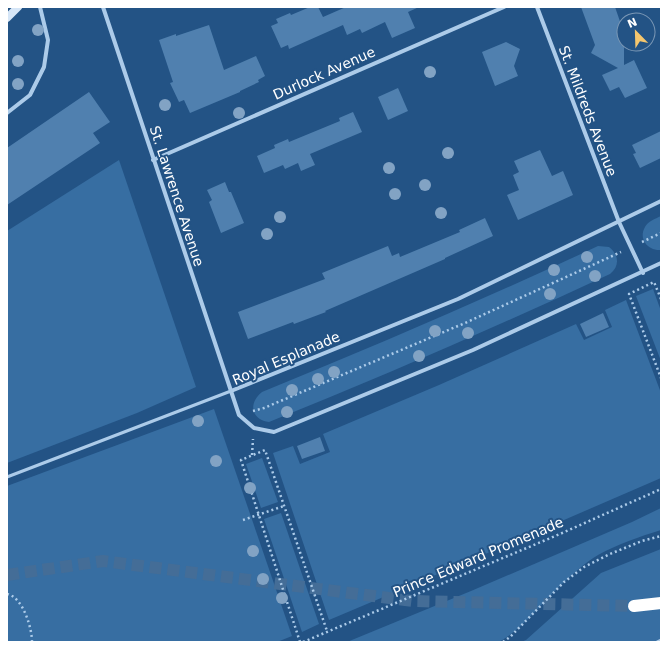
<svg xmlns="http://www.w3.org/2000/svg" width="668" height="649" font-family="'DejaVu Sans',sans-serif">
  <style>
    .green { fill: #376ea2 }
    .building { fill: #5080af }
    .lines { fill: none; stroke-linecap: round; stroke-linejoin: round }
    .highway-tunnel { stroke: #446d97; stroke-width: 12; stroke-dasharray: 12 6; stroke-linecap: butt }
    .path { stroke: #accbe9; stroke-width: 2.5; stroke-dasharray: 2 3; stroke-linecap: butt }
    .lane { stroke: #accbe9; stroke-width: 3 }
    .street { stroke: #accbe9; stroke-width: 4 }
    .secondary { stroke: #d6e6f7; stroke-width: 8 }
    .highway { stroke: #fff; stroke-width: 12 }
    .tree { fill: #82a3c4 }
    .labels { text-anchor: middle; stroke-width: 4; stroke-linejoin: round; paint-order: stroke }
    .street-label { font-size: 14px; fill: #fff; stroke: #235385 }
  </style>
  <rect width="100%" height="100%" fill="#235385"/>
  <!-- green -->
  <g class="green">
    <path d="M119 160 196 387 137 413 7 463V231Z"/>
    <path d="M661 216V250C648 251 638 239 645 227 648 221 655 219 661 216Z"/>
    <path d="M598 246 609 247C619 255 620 266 610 274 498 326 384 376 269 422 251 420 248 403 262 392 375 346 487 298 598 246Z"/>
    <path d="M653 289 661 311V361L636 296Z"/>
    <path d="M626 300 661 393V478L497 549 329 620 273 453 293 446 300 464 330 452 323 434 439 385 576 324 584 340 612 327 605 310Z"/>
    <path d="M214 409 292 636 277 642H7V486Z"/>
    <path d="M262 458 278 502 261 508 246 464Z"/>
    <path d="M661 508V530C641 536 616 545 598 555 584 563 572 575 560 586 540 605 523 628 499 642H347L471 591 632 522Z"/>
    <path d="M281 513 319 624 302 632 264 519Z"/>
    <path d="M661 549V642H521L526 640 601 573Z"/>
  </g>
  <!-- building -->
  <g class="building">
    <path d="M310 7H318L323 17 346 7H419L408 12 415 28 392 38 385 22 362 33 360 29 347 35 343 25 289 49 288 45 281 48 271 26 278 23 276 19 290 13 291 15Z"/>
    <path d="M581 7H615L624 33V65L634 60 647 88 625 98 619 87 610 91 602 75 618 68 591 53 595 45Z"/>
    <path d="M209 25 224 70 256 56 265 76 258 80 259 82 240 91V92L190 113 184 100 179 102 170 83 173 82 159 40 176 34V36Z"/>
    <path d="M506 42 520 49 514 66 518 76 495 86 482 52Z"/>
    <path d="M398 88 408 111 388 120 378 97Z"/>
    <path d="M89 92 110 122 93 133 100 143 7 205V148Z"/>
    <path d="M353 112 362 132 310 154 315 165 301 171 298 163 285 169 283 165 264 173 257 156 275 148 274 145 288 139 289 142 340 121 339 118Z"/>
    <path d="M661 131V158L640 168 633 154 636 153 632 145Z"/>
    <path d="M540 150 552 176 563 171 573 195 518 220 507 195 519 190 513 175 519 172 514 161Z"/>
    <path d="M225 182 229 192H231L244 223 221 233 209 202 212 200 207 190Z"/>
    <path d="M485 218 493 236 445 258V259L325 311 326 312 294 324 293 322 248 339 238 312 325 279 322 273 388 246 392 256 399 253 400 257 460 232 459 230Z"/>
    <path d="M603 313 609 327 586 337 580 324Z"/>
    <path d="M320 437 325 451 302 459 297 446Z"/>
  </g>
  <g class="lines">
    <!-- highway-tunnel -->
    <path class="highway-tunnel" d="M7 575 103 561 412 601 634 606"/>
    <!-- path -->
    <g class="path">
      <path d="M642 242 661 233"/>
      <path d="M661 299 654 282 629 294 661 378"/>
      <path d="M253 411 264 408 465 323 621 252"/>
      <path d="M252 455 253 439"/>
      <path d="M243 520 284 506"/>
      <path d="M7 594C23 597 32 628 32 642"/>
      <path d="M300 642 241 460 265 450 327 631"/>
      <path d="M303 642 560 534 661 489"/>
      <path d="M503 642 510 637 564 582 584 567 610 554 642 541 661 536"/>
    </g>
    <!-- lane -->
    <g class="lane">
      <path d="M7 477 231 391"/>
      <path d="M657 642 661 640"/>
    </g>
    <!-- street -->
    <g class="street">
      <path d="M103 7 239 415 254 428 274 432 473 350 661 263"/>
      <path d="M537 7 619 222 643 273"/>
      <path d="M7 113 30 95 44 67 48 40 40 7"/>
      <path d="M153 160 504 7"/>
      <path d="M231 391 458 299 661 201"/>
    </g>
    <!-- secondary -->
    <path class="secondary" d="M7 18 18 7"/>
    <!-- highway -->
    <path class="highway" d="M634 606 661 603"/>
  </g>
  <!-- trees -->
  <g class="tree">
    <circle cx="38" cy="30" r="6"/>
    <circle cx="18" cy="61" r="6"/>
    <circle cx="430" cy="72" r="6"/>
    <circle cx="18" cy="84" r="6"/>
    <circle cx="165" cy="105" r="6"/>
    <circle cx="239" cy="113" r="6"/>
    <circle cx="448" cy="153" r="6"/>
    <circle cx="389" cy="168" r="6"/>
    <circle cx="425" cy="185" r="6"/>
    <circle cx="395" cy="194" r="6"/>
    <circle cx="441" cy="213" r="6"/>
    <circle cx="280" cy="217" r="6"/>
    <circle cx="267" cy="234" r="6"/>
    <circle cx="587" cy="257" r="6"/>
    <circle cx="554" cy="270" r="6"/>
    <circle cx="595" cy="276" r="6"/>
    <circle cx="550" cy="294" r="6"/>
    <circle cx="435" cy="331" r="6"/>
    <circle cx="468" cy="333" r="6"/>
    <circle cx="419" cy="356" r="6"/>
    <circle cx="334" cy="372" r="6"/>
    <circle cx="318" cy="379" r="6"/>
    <circle cx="292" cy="390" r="6"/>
    <circle cx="287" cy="412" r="6"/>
    <circle cx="198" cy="421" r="6"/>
    <circle cx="216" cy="461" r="6"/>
    <circle cx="250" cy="488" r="6"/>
    <circle cx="253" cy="551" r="6"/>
    <circle cx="263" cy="579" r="6"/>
    <circle cx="282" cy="598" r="6"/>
  </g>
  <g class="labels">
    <!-- street labels -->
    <g class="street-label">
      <text transform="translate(324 73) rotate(-24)" y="5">Durlock Avenue</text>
      <text transform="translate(588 111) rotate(69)" y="5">St. Mildreds Avenue</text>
      <text transform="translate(177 196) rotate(72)" y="5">St. Lawrence Avenue</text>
      <text transform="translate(286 358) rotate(-23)" y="5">Royal Esplanade</text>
      <text transform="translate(478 557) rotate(-23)" y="5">Prince Edward Promenade</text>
    </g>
  </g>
  <!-- border -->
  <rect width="668" height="649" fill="none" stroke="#ffffff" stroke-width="16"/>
  <!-- north arrow -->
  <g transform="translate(636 32) rotate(337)"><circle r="19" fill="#235385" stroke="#7b98b6"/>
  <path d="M0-3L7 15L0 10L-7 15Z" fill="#f4c66e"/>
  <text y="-6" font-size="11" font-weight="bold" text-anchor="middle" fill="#ffffff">N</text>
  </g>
</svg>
